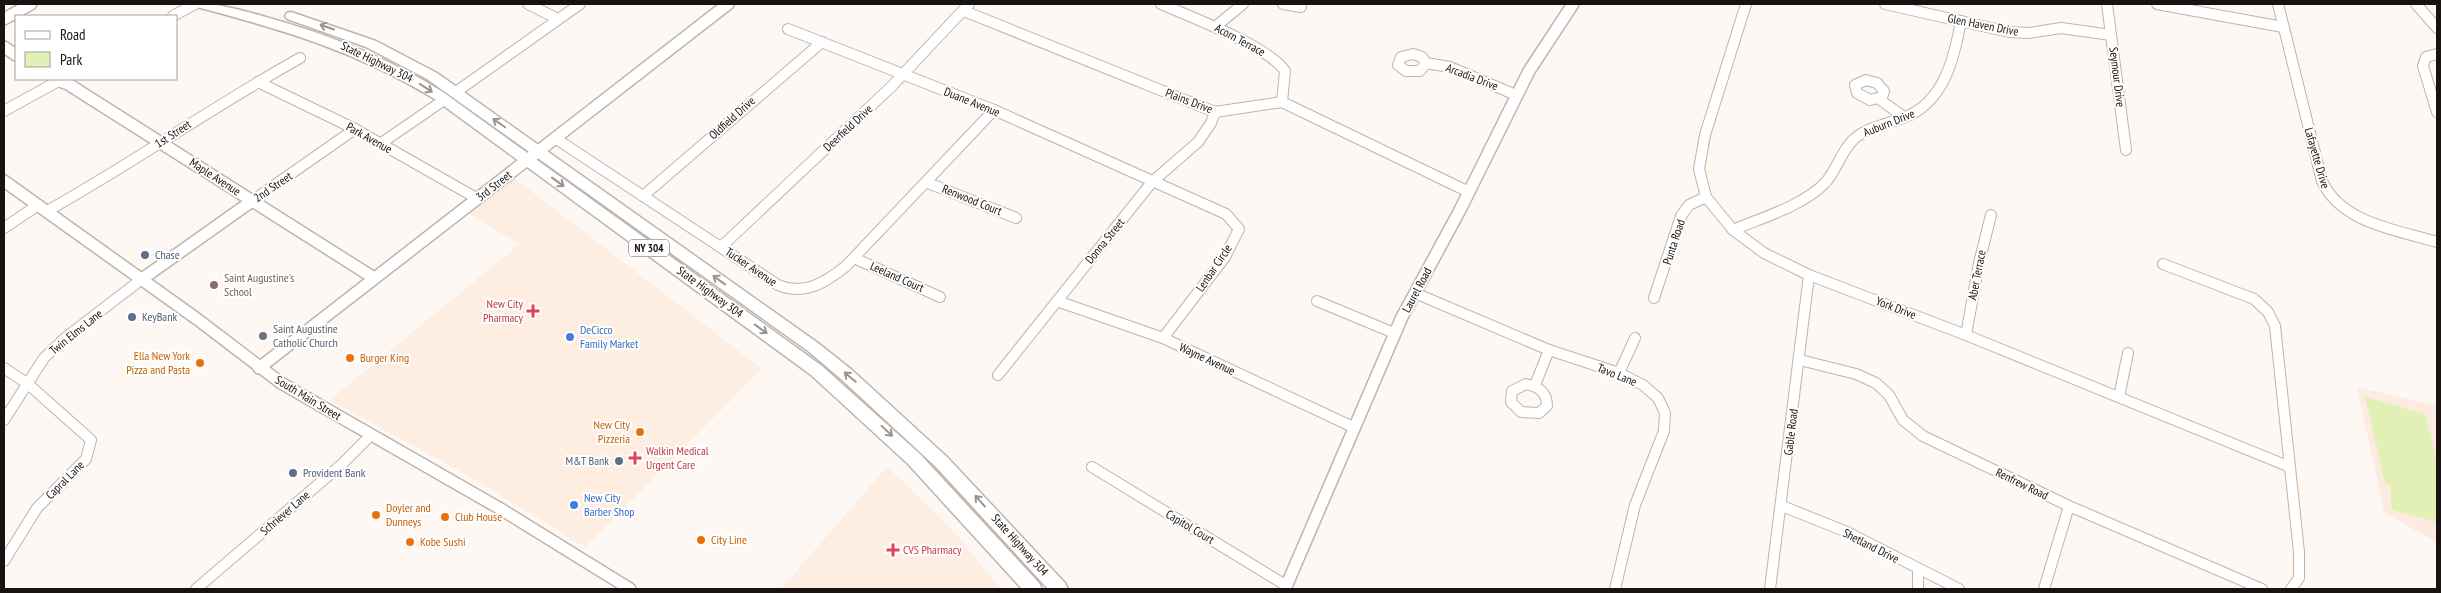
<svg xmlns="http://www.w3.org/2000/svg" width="2441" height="593" font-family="'PT Sans Narrow',sans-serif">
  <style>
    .built { fill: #feede1 }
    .education { fill: #fcebe0 }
    .green { fill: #e2efb5 }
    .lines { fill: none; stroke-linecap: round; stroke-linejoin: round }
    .minor-casing { stroke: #c0b3a9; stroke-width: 12 }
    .tertiary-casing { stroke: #c0b3a9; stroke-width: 14 }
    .primary-casing { stroke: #c0b3a9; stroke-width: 3 }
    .minor { stroke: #fff; stroke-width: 10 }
    .tertiary { stroke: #fff; stroke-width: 11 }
    .primary { fill: #fff; fill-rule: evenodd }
    .oneway { stroke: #979593 }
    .service-dot { fill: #5c6f8a; stroke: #fff; stroke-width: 2 }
    .education-dot { fill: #8d6e63; stroke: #fff; stroke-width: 2 }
    .health-dot { fill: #e0444e; stroke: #fff; stroke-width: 2 }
    .worship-dot { fill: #6b7280; stroke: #fff; stroke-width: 2 }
    .shop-dot { fill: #3f7fe0; stroke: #fff; stroke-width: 2 }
    .food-dot { fill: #e8710a; stroke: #fff; stroke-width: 2 }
    .labels { text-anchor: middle; stroke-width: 4; stroke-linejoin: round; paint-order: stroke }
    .shield { fill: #fff; stroke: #5d5a58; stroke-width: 1 }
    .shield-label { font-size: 11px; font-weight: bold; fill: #181310 }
    .street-label { font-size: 12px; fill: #181310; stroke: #fff }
    .service-label { font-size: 12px; fill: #4e5e75; stroke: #fff; text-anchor: start }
    .education-label { font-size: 12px; fill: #785e54; stroke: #fff; text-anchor: start }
    .health-label { font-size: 12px; fill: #be3a42; stroke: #fff; text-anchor: start }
    .worship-label { font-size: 12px; fill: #5b616d; stroke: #fff; text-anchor: start }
    .shop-label { font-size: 12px; fill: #366cbe; stroke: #fff; text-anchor: start }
    .food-label { font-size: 12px; fill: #c56008; stroke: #fff; text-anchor: start }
  </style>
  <rect width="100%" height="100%" fill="#fdf8f4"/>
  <!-- built -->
  <g class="built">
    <path d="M514 178 762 369 585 547 474 479 330 400 520 244 467 213Z"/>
    <path d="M887 467 948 525 1001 589H781Z"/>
  </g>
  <!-- education -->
  <path class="education" d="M2357 387 2437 406V543L2384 512Z"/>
  <!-- green -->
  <path class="green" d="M2365 397 2425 414 2437 462V522L2392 510 2390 485 2385 483Z"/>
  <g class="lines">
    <!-- minor casing -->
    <g class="minor-casing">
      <g id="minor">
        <path d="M528 4 558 19"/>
        <path d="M1161 4C1191 17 1268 46 1285 71L1282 102"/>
        <path d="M1283 4 1301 7"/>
        <path d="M1746 4 1705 135 1699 169 1706 197 1733 230 1764 253 1809 275 1966 335 2290 467"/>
        <path d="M1885 4 2009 32 2029 33 2061 28 2111 35"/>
        <path d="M2107 4 2126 150"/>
        <path d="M2157 4 2283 27"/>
        <path d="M2278 4 2322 181C2341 223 2397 230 2437 242"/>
        <path d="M2416 4 2437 28"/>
        <path d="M964 11 1215 112 1282 102 1469 192"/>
        <path d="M173 16 195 4"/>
        <path d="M1215 27 1243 4"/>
        <path d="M788 29 994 110 1226 214 1239 229 1225 257 1163 338"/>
        <path d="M1413 54 1422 57 1426 63 1420 71H1406L1398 65 1401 57Z"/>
        <path d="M2437 54 2426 57 2423 66 2437 112"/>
        <path d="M1426 63 1450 67 1516 95"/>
        <path d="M1866 80 1877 83 1884 91 1882 97 1870 100 1857 93 1855 85Z"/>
        <path d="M258 82 355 129 478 199"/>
        <path d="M456 92 580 4"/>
        <path d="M1879 99 1904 117"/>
        <path d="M4 111 62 79"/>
        <path d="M555 138 778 285C804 296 825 283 846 266L994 110"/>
        <path d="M380 144 444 100"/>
        <path d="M928 183 1016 218"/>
        <path d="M643 196 822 42"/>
        <path d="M252 201 355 129"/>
        <path d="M47 211C133 163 214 106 300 58"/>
        <path d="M4 228 38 205"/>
        <path d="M1733 230C1763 217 1801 207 1825 183 1837 170 1841 151 1854 139 1868 127 1887 124 1903 118 1944 103 1954 59 1961 21"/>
        <path d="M721 247 892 86 969 4"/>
        <path d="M854 258 940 297"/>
        <path d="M2163 264 2254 299 2268 312 2275 326 2299 552V578L2291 589"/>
        <path d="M1415 293 1549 350 1619 373 1643 385 1658 398 1665 413 1664 431 1635 505 1615 589"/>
        <path d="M1654 298 1681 216 1689 205 1706 197"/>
        <path d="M1057 301 1163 338 1353 427"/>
        <path d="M1317 301 1394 333"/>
        <path d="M1966 335 1979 263 1991 215"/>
        <path d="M1800 360 1856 374 1876 383 1889 395 1903 420 1923 436 2069 506 2262 589"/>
        <path d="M4 368 28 384 91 440 86 459 37 508 4 561"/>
        <path d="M1619 373 1635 338"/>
        <path d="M998 375 1152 182 1198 142 1211 123 1215 112"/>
        <path d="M1526 384C1539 387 1547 392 1547 406L1539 413 1521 412 1511 402 1512 391Z"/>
        <path d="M1535 385 1549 350"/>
        <path d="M2119 397 2128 353"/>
        <path d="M4 420 44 358 65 338 142 279"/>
        <path d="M1092 467 1287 586"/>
        <path d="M1782 506 1847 532 1959 589"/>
        <path d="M1918 569V589"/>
        <path d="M196 589 342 464 371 435"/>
        <path d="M1770 589 1809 275"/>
        <path d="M2044 589 2069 506"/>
      </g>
    </g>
    <!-- tertiary casing -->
    <g class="tertiary-casing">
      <g id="tertiary">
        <path d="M4 19 31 4"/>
        <path d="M4 47 16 55"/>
        <path d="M54 79 68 84 374 278"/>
        <path d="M4 181 197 319 281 383 499 508 630 589"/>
        <path d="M142 279 252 201"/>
        <path d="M259 368 728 4"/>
        <path d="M1285 589 1402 317 1460 210 1529 71 1573 4"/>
      </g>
    </g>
    <!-- primary casing -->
    <g class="primary-casing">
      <g id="primary">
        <path d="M195 4C217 3 237 9 259 15 324 33 385 56 443 92L822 366 920 454 1039 583 1042 589H1022L908 464 811 375 433 98C356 51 283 30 197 7Z"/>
        <path d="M291 12 376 41 437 73 818 343 852 370 947 457 1065 583 1068 589H1048L936 467 841 379 808 351 427 79 366 47 287 19 285 16 287 13Z"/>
      </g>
    </g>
    <!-- minor -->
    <use href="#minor" class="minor"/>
    <!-- tertiary -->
    <use href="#tertiary" class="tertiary"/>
    <!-- primary -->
    <use href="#primary" class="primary"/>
  </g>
  <!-- one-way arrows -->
  <defs><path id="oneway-shaft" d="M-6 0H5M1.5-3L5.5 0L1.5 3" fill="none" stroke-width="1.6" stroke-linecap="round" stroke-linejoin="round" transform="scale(1.25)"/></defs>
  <g class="oneway">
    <use href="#oneway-shaft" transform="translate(327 27) rotate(-161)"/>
    <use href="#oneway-shaft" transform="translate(426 88) rotate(33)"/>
    <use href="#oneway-shaft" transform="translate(499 123) rotate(-145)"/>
    <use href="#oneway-shaft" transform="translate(558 182) rotate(36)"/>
    <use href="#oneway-shaft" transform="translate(719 280) rotate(-144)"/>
    <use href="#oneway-shaft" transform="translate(761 329) rotate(36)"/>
    <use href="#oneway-shaft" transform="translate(850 377) rotate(-140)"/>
    <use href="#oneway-shaft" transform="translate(887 431) rotate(43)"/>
    <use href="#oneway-shaft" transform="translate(980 501) rotate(-132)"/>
  </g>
  <!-- markers -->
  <g class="service-dot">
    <circle cx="145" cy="255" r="5"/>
    <circle cx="132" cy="317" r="5"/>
    <circle cx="619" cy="461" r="5"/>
    <circle cx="293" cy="473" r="5"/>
  </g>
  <circle class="education-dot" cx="214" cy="285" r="5"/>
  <g class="health-dot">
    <path d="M530.5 303.5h5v5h5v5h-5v5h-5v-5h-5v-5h5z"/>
    <path d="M632.5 450.5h5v5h5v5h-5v5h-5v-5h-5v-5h5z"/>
    <path d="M890.5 542.5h5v5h5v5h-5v5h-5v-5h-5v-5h5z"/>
  </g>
  <circle class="worship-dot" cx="263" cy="336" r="5"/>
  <g class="shop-dot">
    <circle cx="570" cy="337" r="5"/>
    <circle cx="574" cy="505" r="5"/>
  </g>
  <g class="food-dot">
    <circle cx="350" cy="358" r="5"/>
    <circle cx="200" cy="363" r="5"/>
    <circle cx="640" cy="432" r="5"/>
    <circle cx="376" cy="515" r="5"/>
    <circle cx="445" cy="517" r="5"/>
    <circle cx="701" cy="540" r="5"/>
    <circle cx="410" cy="542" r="5"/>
  </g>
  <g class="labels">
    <!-- shield labels -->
    <rect class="shield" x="629" y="239.5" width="40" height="17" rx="4"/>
    <g class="shield-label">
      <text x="649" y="252">NY 304</text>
    </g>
    <!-- street labels -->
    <g class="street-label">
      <text transform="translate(1983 25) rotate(11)" y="4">Glen Haven Drive</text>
      <text transform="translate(1240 40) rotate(28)" y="4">Acorn Terrace</text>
      <text transform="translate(377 62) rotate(26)" y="4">State Highway 304</text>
      <text transform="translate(1472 77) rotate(21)" y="4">Arcadia Drive</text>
      <text transform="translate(2117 77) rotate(83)" y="4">Seymour Drive</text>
      <text transform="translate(1189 101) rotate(21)" y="4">Plains Drive</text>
      <text transform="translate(972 102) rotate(22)" y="4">Duane Avenue</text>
      <text transform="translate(732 118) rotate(-42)" y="4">Oldfield Drive</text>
      <text transform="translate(1889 123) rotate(-22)" y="4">Auburn Drive</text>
      <text transform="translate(848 128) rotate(-43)" y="4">Deerfield Drive</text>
      <text transform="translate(173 134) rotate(-33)" y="4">1st Street</text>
      <text transform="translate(369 138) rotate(29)" y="4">Park Avenue</text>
      <text transform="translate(2317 158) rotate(74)" y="4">Lafayette Drive</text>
      <text transform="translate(215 177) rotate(33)" y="4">Maple Avenue</text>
      <text transform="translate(494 186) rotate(-38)" y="4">3rd Street</text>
      <text transform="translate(273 187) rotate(-34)" y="4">2nd Street</text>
      <text transform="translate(972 200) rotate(22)" y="4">Renwood Court</text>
      <text transform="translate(1105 241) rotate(-51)" y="4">Donna Street</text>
      <text transform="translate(1674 242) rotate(-72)" y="4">Punta Road</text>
      <text transform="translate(751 267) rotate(34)" y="4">Tucker Avenue</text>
      <text transform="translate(1214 268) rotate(-56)" y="4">Lenbar Circle</text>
      <text transform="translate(1977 275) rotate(-79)" y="4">Aber Terrace</text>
      <text transform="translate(897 277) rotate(24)" y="4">Leeland Court</text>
      <text transform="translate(1417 290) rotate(-62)" y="4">Laurel Road</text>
      <text transform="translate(710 292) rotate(36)" y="4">State Highway 304</text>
      <text transform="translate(1896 308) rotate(21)" y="4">York Drive</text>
      <text transform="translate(76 332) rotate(-39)" y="4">Twin Elms Lane</text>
      <text transform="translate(1207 359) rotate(25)" y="4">Wayne Avenue</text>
      <text transform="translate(1617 375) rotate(22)" y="4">Tavo Lane</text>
      <text transform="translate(308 398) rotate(31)" y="4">South Main Street</text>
      <text transform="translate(1791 432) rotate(-83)" y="4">Gable Road</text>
      <text transform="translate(65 480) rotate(-45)" y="4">Capral Lane</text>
      <text transform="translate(2022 484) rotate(26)" y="4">Renfrew Road</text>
      <text transform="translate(285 513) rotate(-41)" y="4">Schriever Lane</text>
      <text transform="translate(1190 527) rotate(31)" y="4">Capitol Court</text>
      <text transform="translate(1020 545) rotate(48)" y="4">State Highway 304</text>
      <text transform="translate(1871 546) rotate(27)" y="4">Shetland Drive</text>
    </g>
    <!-- service labels -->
    <g class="service-label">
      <text x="155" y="259">Chase</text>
      <text x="142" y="321">KeyBank</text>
      <text x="609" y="465" text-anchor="end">M&amp;T Bank</text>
      <text x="303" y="477">Provident Bank</text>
    </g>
    <!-- education labels -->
    <g class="education-label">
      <text x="224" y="282">Saint Augustine's<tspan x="224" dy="14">School</tspan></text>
    </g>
    <!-- health labels -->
    <g class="health-label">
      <text x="523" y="308" text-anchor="end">New City<tspan x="523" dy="14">Pharmacy</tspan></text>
      <text x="646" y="455">Walkin Medical<tspan x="646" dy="14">Urgent Care</tspan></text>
      <text x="903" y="554">CVS Pharmacy</text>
    </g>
    <!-- worship labels -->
    <g class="worship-label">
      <text x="273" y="333">Saint Augustine<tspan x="273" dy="14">Catholic Church</tspan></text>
    </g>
    <!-- shop labels -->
    <g class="shop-label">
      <text x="580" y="334">DeCicco<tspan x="580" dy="14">Family Market</tspan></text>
      <text x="584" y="502">New City<tspan x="584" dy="14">Barber Shop</tspan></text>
    </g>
    <!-- food labels -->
    <g class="food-label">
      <text x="190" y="360" text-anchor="end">Ella New York<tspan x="190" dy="14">Pizza and Pasta</tspan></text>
      <text x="360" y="362">Burger King</text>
      <text x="630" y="429" text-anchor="end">New City<tspan x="630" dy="14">Pizzeria</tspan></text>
      <text x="386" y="512">Doyler and<tspan x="386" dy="14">Dunneys</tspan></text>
      <text x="455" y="521">Club House</text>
      <text x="711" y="544">City Line</text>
      <text x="420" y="546">Kobe Sushi</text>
    </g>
  </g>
  <!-- border -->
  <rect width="2441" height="593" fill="none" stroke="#181310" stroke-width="10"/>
  <!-- legend -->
  <rect x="15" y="15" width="162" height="65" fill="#ffffff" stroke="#a3a19f"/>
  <rect x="25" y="31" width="25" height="8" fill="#ffffff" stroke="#a3a19f"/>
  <text x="60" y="40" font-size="15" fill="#181310">Road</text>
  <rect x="25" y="52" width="25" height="15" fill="#e2efb5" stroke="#a3a19f"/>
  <text x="60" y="65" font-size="15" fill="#181310">Park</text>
</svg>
